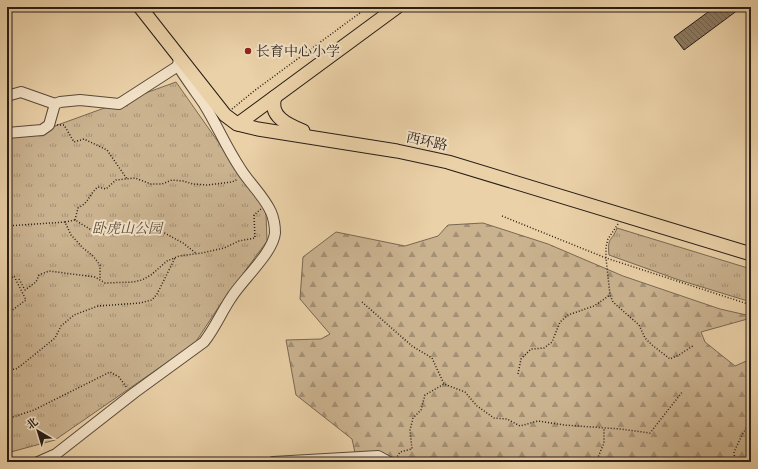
<svg xmlns="http://www.w3.org/2000/svg" width="758" height="469" font-family="'Libre Bodoni','Noto Serif SC',serif">
  <style>
    .grass { fill: url(#grass-tufts); stroke: #796852 }
    .forest { fill: url(#forest-firs); stroke: #796852 }
    .building { fill: url(#building-back-hatch); stroke: #281d16 }
    .lines { fill: none; stroke-linecap: round; stroke-linejoin: round }
    .minor-casing { stroke: #594a3a; stroke-width: 12 }
    .major-casing { stroke: #281d16; stroke-width: 15 }
    .path { stroke: #281d16; stroke-width: 1.5; stroke-dasharray: 1 2; stroke-linecap: butt }
    .minor { stroke: #f2e1c6; stroke-width: 10 }
    .major { stroke: #ebd1a8; stroke-width: 13 }
    .poi-dot { fill: #8f2418; stroke: #f2e1c6; stroke-width: 1.5 }
    .labels { text-anchor: middle; stroke-width: 4; stroke-linejoin: round; paint-order: stroke }
    .poi-label { font-size: 14px; fill: #281d16; stroke: #f2e1c6; text-anchor: start }
    .street-label { font-size: 14px; fill: #281d16; stroke: #f2e1c6 }
    .park-label { font-size: 14px; font-style: italic; fill: #594a3a; stroke: #f2e1c6 }
  </style>
  <defs>
    <pattern id="grass-tufts" width="24" height="20" patternUnits="userSpaceOnUse"><rect width="24" height="20" fill="#cab28f"/><path d="M3 7l-1-3M5 7V3M7 7l1-3M15 17l-1-3M17 17v-4M19 17l1-3" fill="none" stroke="#a49074"/></pattern>
    <pattern id="forest-firs" width="22" height="20" patternUnits="userSpaceOnUse"><rect width="22" height="20" fill="#cab28f"/><path d="M5 1l3.5 6h-7zM16 11l3.5 6h-7z" fill="#a49074"/></pattern>
    <pattern id="building-back-hatch" width="6" height="6" patternUnits="userSpaceOnUse"><rect width="6" height="6" fill="#8d7b62"/><path d="M-1 5l2 2M0 0l6 6M5-1l2 2" fill="none" stroke="#736450"/></pattern>
  </defs>
  <rect width="100%" height="100%" fill="#ebd1a8"/>
  <filter id="stains"><feTurbulence type="fractalNoise" baseFrequency=".005" numOctaves="4"/><feColorMatrix values="0 0 0 0 .2 0 0 0 0 .09 0 0 0 0 .02 0 0 0 .5 -.17"/></filter>
  <radialGradient id="worn" r=".72"><stop offset=".6" stop-color="#630" stop-opacity="0"/><stop offset="1" stop-color="#630" stop-opacity=".3"/></radialGradient>
  <!-- grass -->
  <g class="grass">
    <path d="M176 82 261 203 266 214 267 241 218 308 195 343 55 440 7 453V133L52 127Z"/>
    <path d="M617 228 751 269V302L679 280 609 255C607 236 612 242 617 228Z"/>
  </g>
  <!-- forest -->
  <path class="forest" d="M483 223 548 244 623 276 720 309 751 316V318L701 332 705 342 735 366 751 359V462H357L352 439 296 395 286 340 321 339 330 334 300 299 303 257 336 232 405 246 438 236 448 225Z"/>
  <!-- building -->
  <path class="building" d="M715 7H742L684 50 674 37Z"/>
  <g class="lines">
    <!-- minor casing -->
    <g class="minor-casing">
      <g id="minor">
        <path d="M7 96 21 92 55 104"/>
        <path d="M7 133 42 130 49 125 55 104 60 102 80 100 119 104 178 66"/>
        <path d="M38 462 56 454 134 393 204 342C215 328 221 313 231 298 242 280 273 253 275 233 275 226 274 219 271 212 264 196 249 183 240 168 226 147 217 125 204 104 195 91 186 79 178 66L179 56"/>
        <path d="M273 462 378 456 389 462"/>
      </g>
    </g>
    <!-- major casing -->
    <g class="major-casing">
      <g id="major">
        <path d="M140 7 225 115 237 124 258 129 397 151 448 162 751 254"/>
        <path d="M275 97C268 116 288 125 303 131"/>
        <path d="M238 124 397 7"/>
      </g>
    </g>
    <!-- path -->
    <g class="path">
      <path d="M406 10 411 7"/>
      <path d="M232 109 254 91 368 7"/>
      <path d="M57 125H64L74 142 84 139 107 150 127 179"/>
      <path d="M502 216 606 258 751 305"/>
      <path d="M75 220 78 208C90 202 88 195 98 187L106 189 116 180 135 178 151 184H162L172 180 183 181 193 184 207 185 232 182 238 179"/>
      <path d="M65 222 75 220 98 234H118L132 230 157 229 183 243 197 254"/>
      <path d="M618 224 608 239 606 247V258L610 295 613 302 639 325 645 338 652 345 670 359 679 355 694 345"/>
      <path d="M7 226 65 222 71 235 83 248 93 256 100 265V279"/>
      <path d="M19 279 25 290 36 282 39 275 49 271 95 277 105 283 133 282 142 280 151 275 167 261 179 256 202 253 224 248 239 241 255 238 254 215 261 209"/>
      <path d="M7 281 14 276 26 300 7 314"/>
      <path d="M362 302 412 346 432 358 444 384"/>
      <path d="M7 370 16 369 23 364 55 338 61 326 74 315 98 306 140 303 152 300 157 294 175 258"/>
      <path d="M518 374 521 359 531 349 544 348 552 342 560 322 568 315 594 306 610 295"/>
      <path d="M7 419 34 410 110 372 119 377 127 388"/>
      <path d="M396 459 400 452 412 449 410 430 413 418 421 410 425 395 444 384 465 392 477 406 494 418 507 419 520 426 538 421 564 425 620 429 650 433 683 391"/>
      <path d="M596 462 604 443V428"/>
      <path d="M735 462 734 452 742 435 751 420"/>
    </g>
    <!-- minor -->
    <use href="#minor" class="minor"/>
    <!-- major -->
    <use href="#major" class="major"/>
  </g>
  <!-- markers -->
  <circle class="poi-dot" cx="248" cy="51" r="4"/>
  <g class="labels">
    <!-- poi labels -->
    <g class="poi-label">
      <text x="256" y="56">长育中心小学</text>
    </g>
    <!-- street labels -->
    <g class="street-label">
      <text transform="translate(427 141) rotate(12)" y="5">西环路</text>
    </g>
    <!-- park labels -->
    <g class="park-label">
      <text x="127" y="233">卧虎山公园</text>
    </g>
  </g>
  <!-- margin -->
  <rect width="758" height="469" fill="none" stroke="#ebd1a8" stroke-width="24"/>
  <rect x="8" y="8" width="742" height="453" fill="none" stroke="#281d16" stroke-width="2"/>
  <rect x="12" y="12" width="734" height="445" fill="none" stroke="#281d16"/>
  <!-- north arrow -->
  <g transform="translate(38 431) rotate(322)" stroke="#f2e1c6" stroke-width="3" paint-order="stroke">
  <path d="M0-3L7 15L0 10L-7 15Z" fill="#281d16"/>
  <text y="-6" font-size="11" font-weight="bold" text-anchor="middle" fill="#281d16">北</text>
  </g>
  <rect width="100%" height="100%" filter="url(#stains)"/>
  <rect width="100%" height="100%" fill="url(#worn)"/>
</svg>
